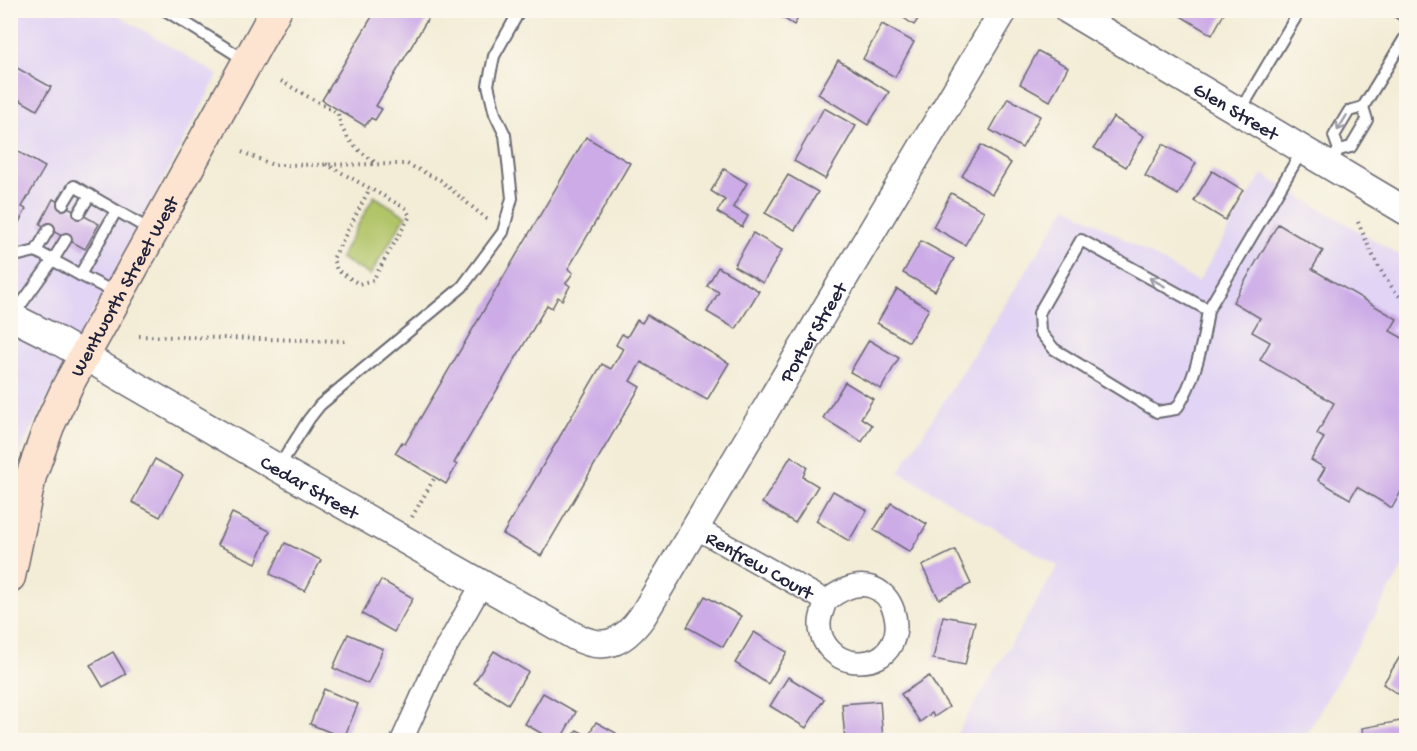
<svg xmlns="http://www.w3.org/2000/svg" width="1417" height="751" font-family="'Gochi Hand',sans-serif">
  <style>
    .built { fill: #e1d4f4 }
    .green { fill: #b1c468; stroke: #6a7352; stroke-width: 1.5 }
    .building { fill: #ccabe7 }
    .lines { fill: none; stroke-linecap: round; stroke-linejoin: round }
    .service-casing { stroke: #6b6972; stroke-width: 14 }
    .minor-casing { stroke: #6b6972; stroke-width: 24 }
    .tertiary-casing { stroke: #6b6972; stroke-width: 30 }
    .secondary-casing { stroke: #6b6972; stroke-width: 33 }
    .path { stroke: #6b6972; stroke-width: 4; stroke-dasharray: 1.5 4.5; stroke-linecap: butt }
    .service { stroke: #fff; stroke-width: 10 }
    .minor { stroke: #fff; stroke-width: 21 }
    .tertiary { stroke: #fff; stroke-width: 27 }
    .secondary { stroke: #fde4d0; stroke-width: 30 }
    .oneway { stroke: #9c9ca7 }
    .labels { text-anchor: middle; stroke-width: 6; stroke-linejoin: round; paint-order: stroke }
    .street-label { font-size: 20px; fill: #22223b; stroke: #fbf7ec }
  </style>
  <rect width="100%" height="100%" fill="#fbf7ec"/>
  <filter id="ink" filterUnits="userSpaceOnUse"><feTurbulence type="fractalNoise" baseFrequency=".0167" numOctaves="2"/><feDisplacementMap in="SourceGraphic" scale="12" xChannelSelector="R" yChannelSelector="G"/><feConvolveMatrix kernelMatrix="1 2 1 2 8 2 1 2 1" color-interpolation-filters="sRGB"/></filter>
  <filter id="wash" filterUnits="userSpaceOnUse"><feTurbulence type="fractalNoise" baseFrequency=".008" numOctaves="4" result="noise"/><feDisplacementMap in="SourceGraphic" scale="24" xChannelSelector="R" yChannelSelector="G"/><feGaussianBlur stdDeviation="1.35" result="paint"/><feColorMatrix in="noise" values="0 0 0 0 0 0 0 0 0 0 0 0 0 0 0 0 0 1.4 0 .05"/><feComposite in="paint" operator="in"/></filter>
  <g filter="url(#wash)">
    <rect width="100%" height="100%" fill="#f3edd7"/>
    <!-- built -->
    <g class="built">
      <path d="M11 11H111L218 75 11 468Z"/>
      <path d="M1262 174 1406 259V562L1303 740H953L1058 566 899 472 1067 206 1198 282Z"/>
    </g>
    <!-- green -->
    <path class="green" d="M374 196 406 216 370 275 340 258Z"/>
    <g id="blocks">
      <!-- building -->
      <g class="building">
        <path d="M376 10H433L376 106 382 109 375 120 371 118 365 126 322 100Z"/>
        <path d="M783 10H803L794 25 780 16Z"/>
        <path d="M892 10H924L914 25Z"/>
        <path d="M1175 10H1226L1212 35 1174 12Z"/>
        <path d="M882 24 914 42 895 77 863 59Z"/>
        <path d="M1038 51 1068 67 1050 101 1020 84Z"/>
        <path d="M838 60 889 92 868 125 818 94Z"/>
        <path d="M10 64 51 87 37 110 20 100 10 116Z"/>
        <path d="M1008 98 1040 116 1022 148 990 130Z"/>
        <path d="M824 108 856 126 825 179 794 161Z"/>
        <path d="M1113 117 1144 136 1126 167 1094 148Z"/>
        <path d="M586 137 630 163 568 269 573 273 566 283 570 286 562 300 558 297 552 308 547 305 454 463 457 465 446 484 395 453 402 442 405 444Z"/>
        <path d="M1163 144 1196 163 1178 195 1145 176Z"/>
        <path d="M981 145 1011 163 992 194 962 176Z"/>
        <path d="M10 147 45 167 22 207 26 209 17 226 10 223Z"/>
        <path d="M724 169 747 183 733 207 748 216 742 227 717 212 725 200 711 191Z"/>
        <path d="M1212 171 1243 190 1225 220 1194 201Z"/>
        <path d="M788 175 818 192 795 230 765 213Z"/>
        <path d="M951 193 984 211 965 245 933 227Z"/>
        <path d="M53 199 99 224 85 249 40 224Z"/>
        <path d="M1278 224 1323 251 1312 269 1397 319 1390 331 1406 340V492L1402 490 1392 508 1357 487 1350 499 1318 480 1325 468 1311 460 1324 438 1317 434 1334 403 1260 360 1270 342 1252 332 1260 318 1233 302Z"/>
        <path d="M753 233 782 250 763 283 734 266Z"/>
        <path d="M921 241 954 259 935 291 903 273Z"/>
        <path d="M718 267 759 291 736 329 707 312 719 292 707 286Z"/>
        <path d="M897 289 929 309 909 342 877 323Z"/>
        <path d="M647 315 729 363 707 400 641 362 630 381 640 387 541 556 503 534 602 364 611 369 623 349 616 345 622 334 627 337 637 320 642 323Z"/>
        <path d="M869 340 899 358 881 389 850 372Z"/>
        <path d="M845 382 873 399 861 418 872 425 862 442 823 418Z"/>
        <path d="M791 456 807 467 803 477 818 486 795 523 762 503Z"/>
        <path d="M155 459 183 475 160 517 132 502Z"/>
        <path d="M833 491 867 510 849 541 816 521Z"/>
        <path d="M891 503 927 524 910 552 874 530Z"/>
        <path d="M232 513 270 531 256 563 217 545Z"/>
        <path d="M285 543 321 560 305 591 270 574Z"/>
        <path d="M955 550 971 584 939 599 922 566Z"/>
        <path d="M381 580 413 598 394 632 362 614Z"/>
        <path d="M705 596 741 616 723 647 687 627Z"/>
        <path d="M943 616 975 622 965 665 933 659Z"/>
        <path d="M754 632 787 652 768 684 735 663Z"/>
        <path d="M348 634 383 649 368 684 333 668Z"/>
        <path d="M1406 647V699L1383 684Z"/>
        <path d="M494 651 528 672 508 704 474 683Z"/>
        <path d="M113 652 126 674 103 687 90 665Z"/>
        <path d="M929 676 949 707 934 717 932 713 920 722 901 694Z"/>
        <path d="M788 677 824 699 806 728 770 706Z"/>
        <path d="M324 689 358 704 344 738 310 724Z"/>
        <path d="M543 693 576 712 560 740H553L525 724Z"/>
        <path d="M880 701 883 740H845L842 704Z"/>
        <path d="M1400 721 1404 740H1364L1362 728Z"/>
        <path d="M596 722 616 733 612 740H571L577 730 588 736Z"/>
      </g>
    </g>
  </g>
  <g filter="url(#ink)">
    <use href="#blocks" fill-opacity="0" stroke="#6b6972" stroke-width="1.5"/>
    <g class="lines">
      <!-- service casing -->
      <g class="service-casing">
        <g id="service">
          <path d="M165 10 245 60"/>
          <path d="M1395 10 1406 17"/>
          <path d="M1240 111 1300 10"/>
          <path d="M1339 150 1334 136 1349 111 1363 107 1406 36"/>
          <path d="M1336 154 1339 150 1351 147 1367 120 1363 107"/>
          <path d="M63 204 74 186 150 230"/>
          <path d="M79 213 90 195"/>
          <path d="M36 251 80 275"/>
          <path d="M10 255 15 256 36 251 49 229"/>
          <path d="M116 293 80 275 116 211"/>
          <path d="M1208 310 1081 240 1039 313 1040 332 1054 349 1157 412 1176 409C1194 385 1204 340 1208 310L1302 151"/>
          <path d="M12 317 53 260 66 239"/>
          <path d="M278 468 309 419 320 405 462 287 503 232 512 198 505 135 495 114 488 85 494 56 520 10"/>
        </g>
      </g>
      <!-- minor casing -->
      <g class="minor-casing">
        <g id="minor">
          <path id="s1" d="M694 527 826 601C898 544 924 664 858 662 837 662 819 644 820 623 820 616 824 608 826 601"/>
          <path d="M402 740 435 667 482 584"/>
        </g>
      </g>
      <!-- tertiary casing -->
      <g class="tertiary-casing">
        <g id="tertiary">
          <path id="s2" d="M1068 10 1406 211"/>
          <path id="s3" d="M10 316 48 335 278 468 574 636C604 652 623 643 642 617L1004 10"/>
        </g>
      </g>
      <!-- secondary casing -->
      <g class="secondary-casing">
        <g id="secondary">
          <path id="s4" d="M10 577 31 476 49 426 68 385 276 10"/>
        </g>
      </g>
      <!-- path -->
      <g class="path">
        <path d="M281 81 338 114C343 139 358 151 378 164"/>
        <path d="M242 152 273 165 407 164 440 180 490 222"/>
        <path d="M326 164 405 208 410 216 373 280 359 284 337 270 333 259 370 188"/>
        <path d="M1358 222C1371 252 1382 280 1406 303"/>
        <path d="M139 336 346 341"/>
        <path d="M412 517 435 477"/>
      </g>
      <!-- service -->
      <use href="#service" class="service"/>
      <!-- minor -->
      <use href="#minor" class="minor"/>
      <!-- tertiary -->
      <use href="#tertiary" class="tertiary"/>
      <!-- secondary -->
      <use href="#secondary" class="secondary"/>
    </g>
    <!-- one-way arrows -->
    <defs><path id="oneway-shaft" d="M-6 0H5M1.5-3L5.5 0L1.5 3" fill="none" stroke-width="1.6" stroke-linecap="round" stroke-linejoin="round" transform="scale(1.5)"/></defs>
    <g class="oneway">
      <use href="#oneway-shaft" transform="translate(1342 123) rotate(121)"/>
      <use href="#oneway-shaft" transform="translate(1157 282) rotate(-151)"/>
    </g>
  </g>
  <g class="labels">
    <!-- street labels -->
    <g class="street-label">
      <text dy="7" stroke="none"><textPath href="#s2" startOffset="196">Glen Street</textPath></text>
      <text dy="7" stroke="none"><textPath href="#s4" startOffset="315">Wentworth Street West</textPath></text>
      <text dy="7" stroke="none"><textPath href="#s3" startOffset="1060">Porter Street</textPath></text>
      <text dy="7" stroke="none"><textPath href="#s3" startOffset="345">Cedar Street</textPath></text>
      <text dy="7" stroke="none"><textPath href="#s1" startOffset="76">Renfrew Court</textPath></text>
    </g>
  </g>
  <!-- margin -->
  <rect width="1417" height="751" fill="none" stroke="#fbf7ec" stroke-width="36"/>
</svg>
